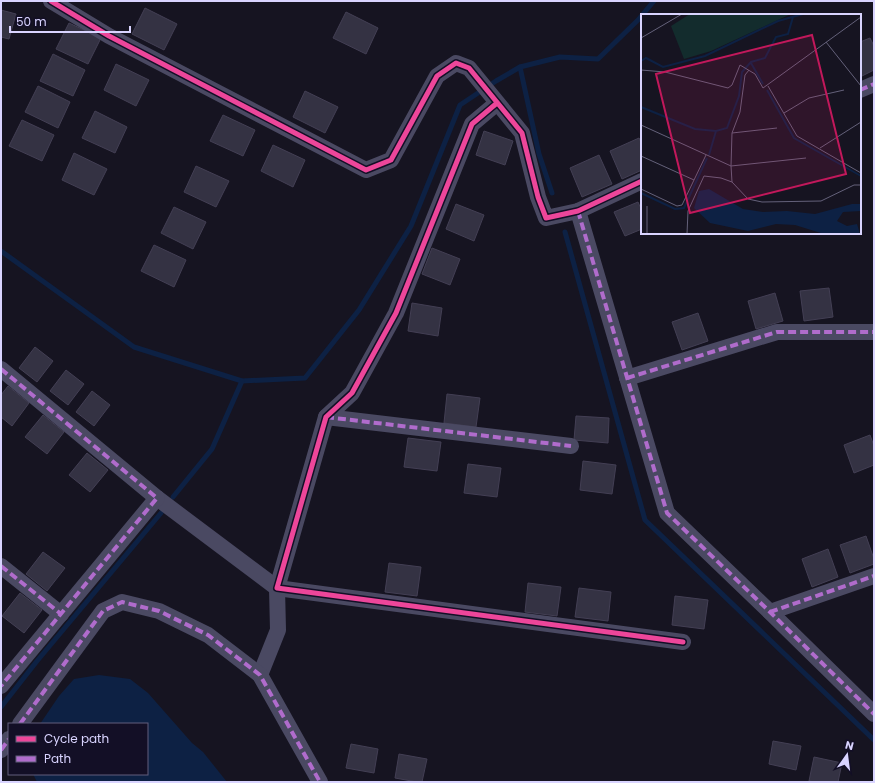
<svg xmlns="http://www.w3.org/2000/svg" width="875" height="783" font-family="Poppins,sans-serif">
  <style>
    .water { fill: #0d2144 }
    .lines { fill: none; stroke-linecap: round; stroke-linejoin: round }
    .stream { stroke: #0d2144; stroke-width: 5 }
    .building { fill: #343243; stroke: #433f54 }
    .minor { stroke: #4a4962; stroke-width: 16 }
    .quiet { stroke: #b06ccc; stroke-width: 4; stroke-dasharray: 8 4; stroke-linecap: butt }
    .cycleway-casing { stroke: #130f26; stroke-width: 8 }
    .cycleway { stroke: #ed469a; stroke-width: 5 }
    .inset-river { fill: none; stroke: #0d2144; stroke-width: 2 }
    .inset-road { fill: none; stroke: #64617a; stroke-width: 1 }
    .view { fill: #c2185b; fill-opacity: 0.15; stroke: #c2185b; stroke-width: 2 }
    .inset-edge { fill: none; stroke: #d9d4ff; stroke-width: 2 }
  </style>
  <rect width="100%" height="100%" fill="#161421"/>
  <!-- water -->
  <path class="water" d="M99 675 130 679 148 693 192 743 203 752 227 782H37L33 774H147V724H40L59 696 74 679Z"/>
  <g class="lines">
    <!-- stream -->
    <g class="stream">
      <path d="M520 67 539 154 552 193"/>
      <path d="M565 232 645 520 874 740"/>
      <path d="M1 251 134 347 242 381 305 378 359 310 411 226 460 105 496 81 520 67 560 57 598 59 638 20 654 1"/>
      <path d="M173 497 212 449 242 381"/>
      <path d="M1 707 37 661 161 513"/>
    </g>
  </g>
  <!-- building -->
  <g class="building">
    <path d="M145 8 177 24 164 50 132 34Z"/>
    <path d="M1 10 16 14 9 39 1 37Z"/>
    <path d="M346 12 378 28 366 54 333 38Z"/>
    <path d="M69 23 101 38 88 64 56 49Z"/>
    <path d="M870 38 874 46V70L860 77V42Z"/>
    <path d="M53 54 85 70 73 96 40 81Z"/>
    <path d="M116 64 149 80 136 106 104 90Z"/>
    <path d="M38 86 70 102 58 128 25 112Z"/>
    <path d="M305 91 338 107 325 133 293 117Z"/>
    <path d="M95 111 127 127 115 153 82 138Z"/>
    <path d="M223 115 255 130 243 156 210 141Z"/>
    <path d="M22 120 54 135 42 161 9 146Z"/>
    <path d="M484 131 513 141 505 165 476 155Z"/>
    <path d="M639 138 642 144V170L622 179 610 151Z"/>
    <path d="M273 145 305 160 293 187 261 171Z"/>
    <path d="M74 153 107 169 94 195 62 180Z"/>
    <path d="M599 155 612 184 582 197 570 168Z"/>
    <path d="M196 166 229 181 216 207 184 192Z"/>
    <path d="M638 202 642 211V229L625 236 614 212Z"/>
    <path d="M456 204 484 215 474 241 446 229Z"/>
    <path d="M174 207 206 222 193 249 161 233Z"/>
    <path d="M154 245 186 260 174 287 141 271Z"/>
    <path d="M432 248 460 259 450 285 422 274Z"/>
    <path d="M829 288 833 317 804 321 800 291Z"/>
    <path d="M775 293 783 321 756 329 748 301Z"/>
    <path d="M412 303 442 308 438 336 408 331Z"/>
    <path d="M698 313 708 341 682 350 672 322Z"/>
    <path d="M35 347 53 361 37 382 19 368Z"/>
    <path d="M66 370 84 384 68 405 50 391Z"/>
    <path d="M8 386 29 403 12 426 1 417V395Z"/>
    <path d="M92 391 110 405 94 426 76 412Z"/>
    <path d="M447 394 480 398 476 427 444 423Z"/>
    <path d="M43 415 64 432 47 454 25 437Z"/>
    <path d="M576 416 609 418 608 443 574 440Z"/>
    <path d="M870 435 874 446V465L854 473 844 445Z"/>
    <path d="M408 438 441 442 437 471 404 467Z"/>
    <path d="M87 453 108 470 90 492 69 475Z"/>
    <path d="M583 461 616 465 612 494 580 490Z"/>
    <path d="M468 464 501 468 497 497 464 493Z"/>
    <path d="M866 536 874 559V564L850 573 840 545Z"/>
    <path d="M828 549 838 577 812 587 802 559Z"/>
    <path d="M43 552 65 568 47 591 26 574Z"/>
    <path d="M389 563 421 567 417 596 385 592Z"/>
    <path d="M528 583 561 587 557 616 525 612Z"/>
    <path d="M579 588 611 592 608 621 575 617Z"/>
    <path d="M20 593 42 610 24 633 2 616Z"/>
    <path d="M675 596 708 600 704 629 672 625Z"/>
    <path d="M773 741 801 746 796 770 769 764Z"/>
    <path d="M351 744 378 749 374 773 346 768Z"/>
    <path d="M399 754 427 759 422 782H417L395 778Z"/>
    <path d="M814 757 842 763 838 782H815L809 781Z"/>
  </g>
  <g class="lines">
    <!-- minor -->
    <g class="minor">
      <path d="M51 1 109 36 366 170 391 160 437 76 456 63 469 68 522 133 538 197 546 218 578 211 642 181"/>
      <path d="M860 90 874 84"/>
      <path d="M497 103 472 124 396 313 352 393 326 417 277 588 683 642"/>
      <path d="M578 211 667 513 770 612 874 714"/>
      <path d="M1 369 157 498 277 588 278 630 260 675"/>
      <path d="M627 378 777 332H874"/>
      <path d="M326 417 571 446"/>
      <path d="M1 566 61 614"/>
      <path d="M770 612 874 576"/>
      <path d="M1 686 157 498"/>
      <path d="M20 724 103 611 122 602 159 611 208 635 260 675 320 782"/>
      <path d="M1 750 9 739"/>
    </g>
    <!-- quiet -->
    <g class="quiet">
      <path d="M860 90 874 84"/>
      <path d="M578 211 667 513 770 612 874 714"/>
      <path d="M1 369 157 498 1 686"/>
      <path d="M627 378 777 332H874"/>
      <path d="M326 417 571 446"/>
      <path d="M1 566 61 614"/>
      <path d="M770 612 874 576"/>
      <path d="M20 724 103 611 122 602 159 611 208 635 260 675 320 782"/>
      <path d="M1 750 9 739"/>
    </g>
    <!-- cycleway casing -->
    <g class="cycleway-casing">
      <g id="cycleway">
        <path d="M51 1 109 36 366 170 391 160 437 76 456 63 469 68 522 133 538 197 546 218 578 211 642 181"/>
        <path d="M497 103 472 124 396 313 352 393 326 417 277 588 683 642"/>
      </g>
    </g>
    <!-- cycleway -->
    <use href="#cycleway" class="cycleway"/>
  </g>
  <!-- overview -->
  <g transform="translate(641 14)">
    <rect width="220" height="220" fill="#161421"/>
    <path d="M49 0H150L70 37 43 45 30 12Z" fill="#132c2d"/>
    <path d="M68 175 102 195 122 198 146 197 174 200 211 190H220V197L202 198 196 207 206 212 216 210 219 220H183L154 211 135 210 107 217 69 209 53 194 58 177Z" fill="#0d2144"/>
    <path class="inset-river" d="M0 47 5 44 22 53 64 42 137 7 162 0M110 49 122 70M126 76 153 124 220 162M0 93 54 115 75 117 86 114 98 82 101 58 110 48 124 44 135 23 147 20 152 3M68 141 75 117M0 179 34 195 43 194 66 144"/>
    <path class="inset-road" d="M0 24 41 0M185 28 220 72M0 56 24 58 87 74 91 71 99 51 114 60 122 74 220 3M108 56 104 61 99 98 91 119 90 152 165 144M127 72 156 122 220 159M143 99 168 84 203 76M0 111 90 152 91 168M91 119 136 114M179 134 220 108M0 142 53 166M0 175 36 192 41 191 65 141M6 192V220M46 220 47 197 63 162 80 164 91 168 107 185 121 188 180 187 213 171H220"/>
    <path class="view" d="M171 21 205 160 49 199 15 60Z"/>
    <rect width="220" height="220" class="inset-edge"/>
  </g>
  <!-- border -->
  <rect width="875" height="783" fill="none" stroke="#d9d4ff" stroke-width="4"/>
  <!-- legend -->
  <rect x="8" y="723" width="140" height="52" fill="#130f26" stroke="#625e7d"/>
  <rect x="16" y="736" width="20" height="6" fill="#ed469a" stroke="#625e7d"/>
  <text x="44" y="743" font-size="12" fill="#d9d4ff">Cycle path</text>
  <rect x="16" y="756" width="20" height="6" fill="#b06ccc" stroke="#625e7d"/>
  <text x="44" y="763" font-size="12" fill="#d9d4ff">Path</text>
  <!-- north arrow -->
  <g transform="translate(847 755) rotate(14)" stroke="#130f26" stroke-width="3" paint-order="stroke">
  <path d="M0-3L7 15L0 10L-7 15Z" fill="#d9d4ff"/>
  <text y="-6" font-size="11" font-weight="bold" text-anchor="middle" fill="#d9d4ff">N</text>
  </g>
  <!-- scale -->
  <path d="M10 26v6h120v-6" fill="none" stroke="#d9d4ff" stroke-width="2"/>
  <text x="16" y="26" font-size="12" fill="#d9d4ff" stroke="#130f26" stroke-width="3" paint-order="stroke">50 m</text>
</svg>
